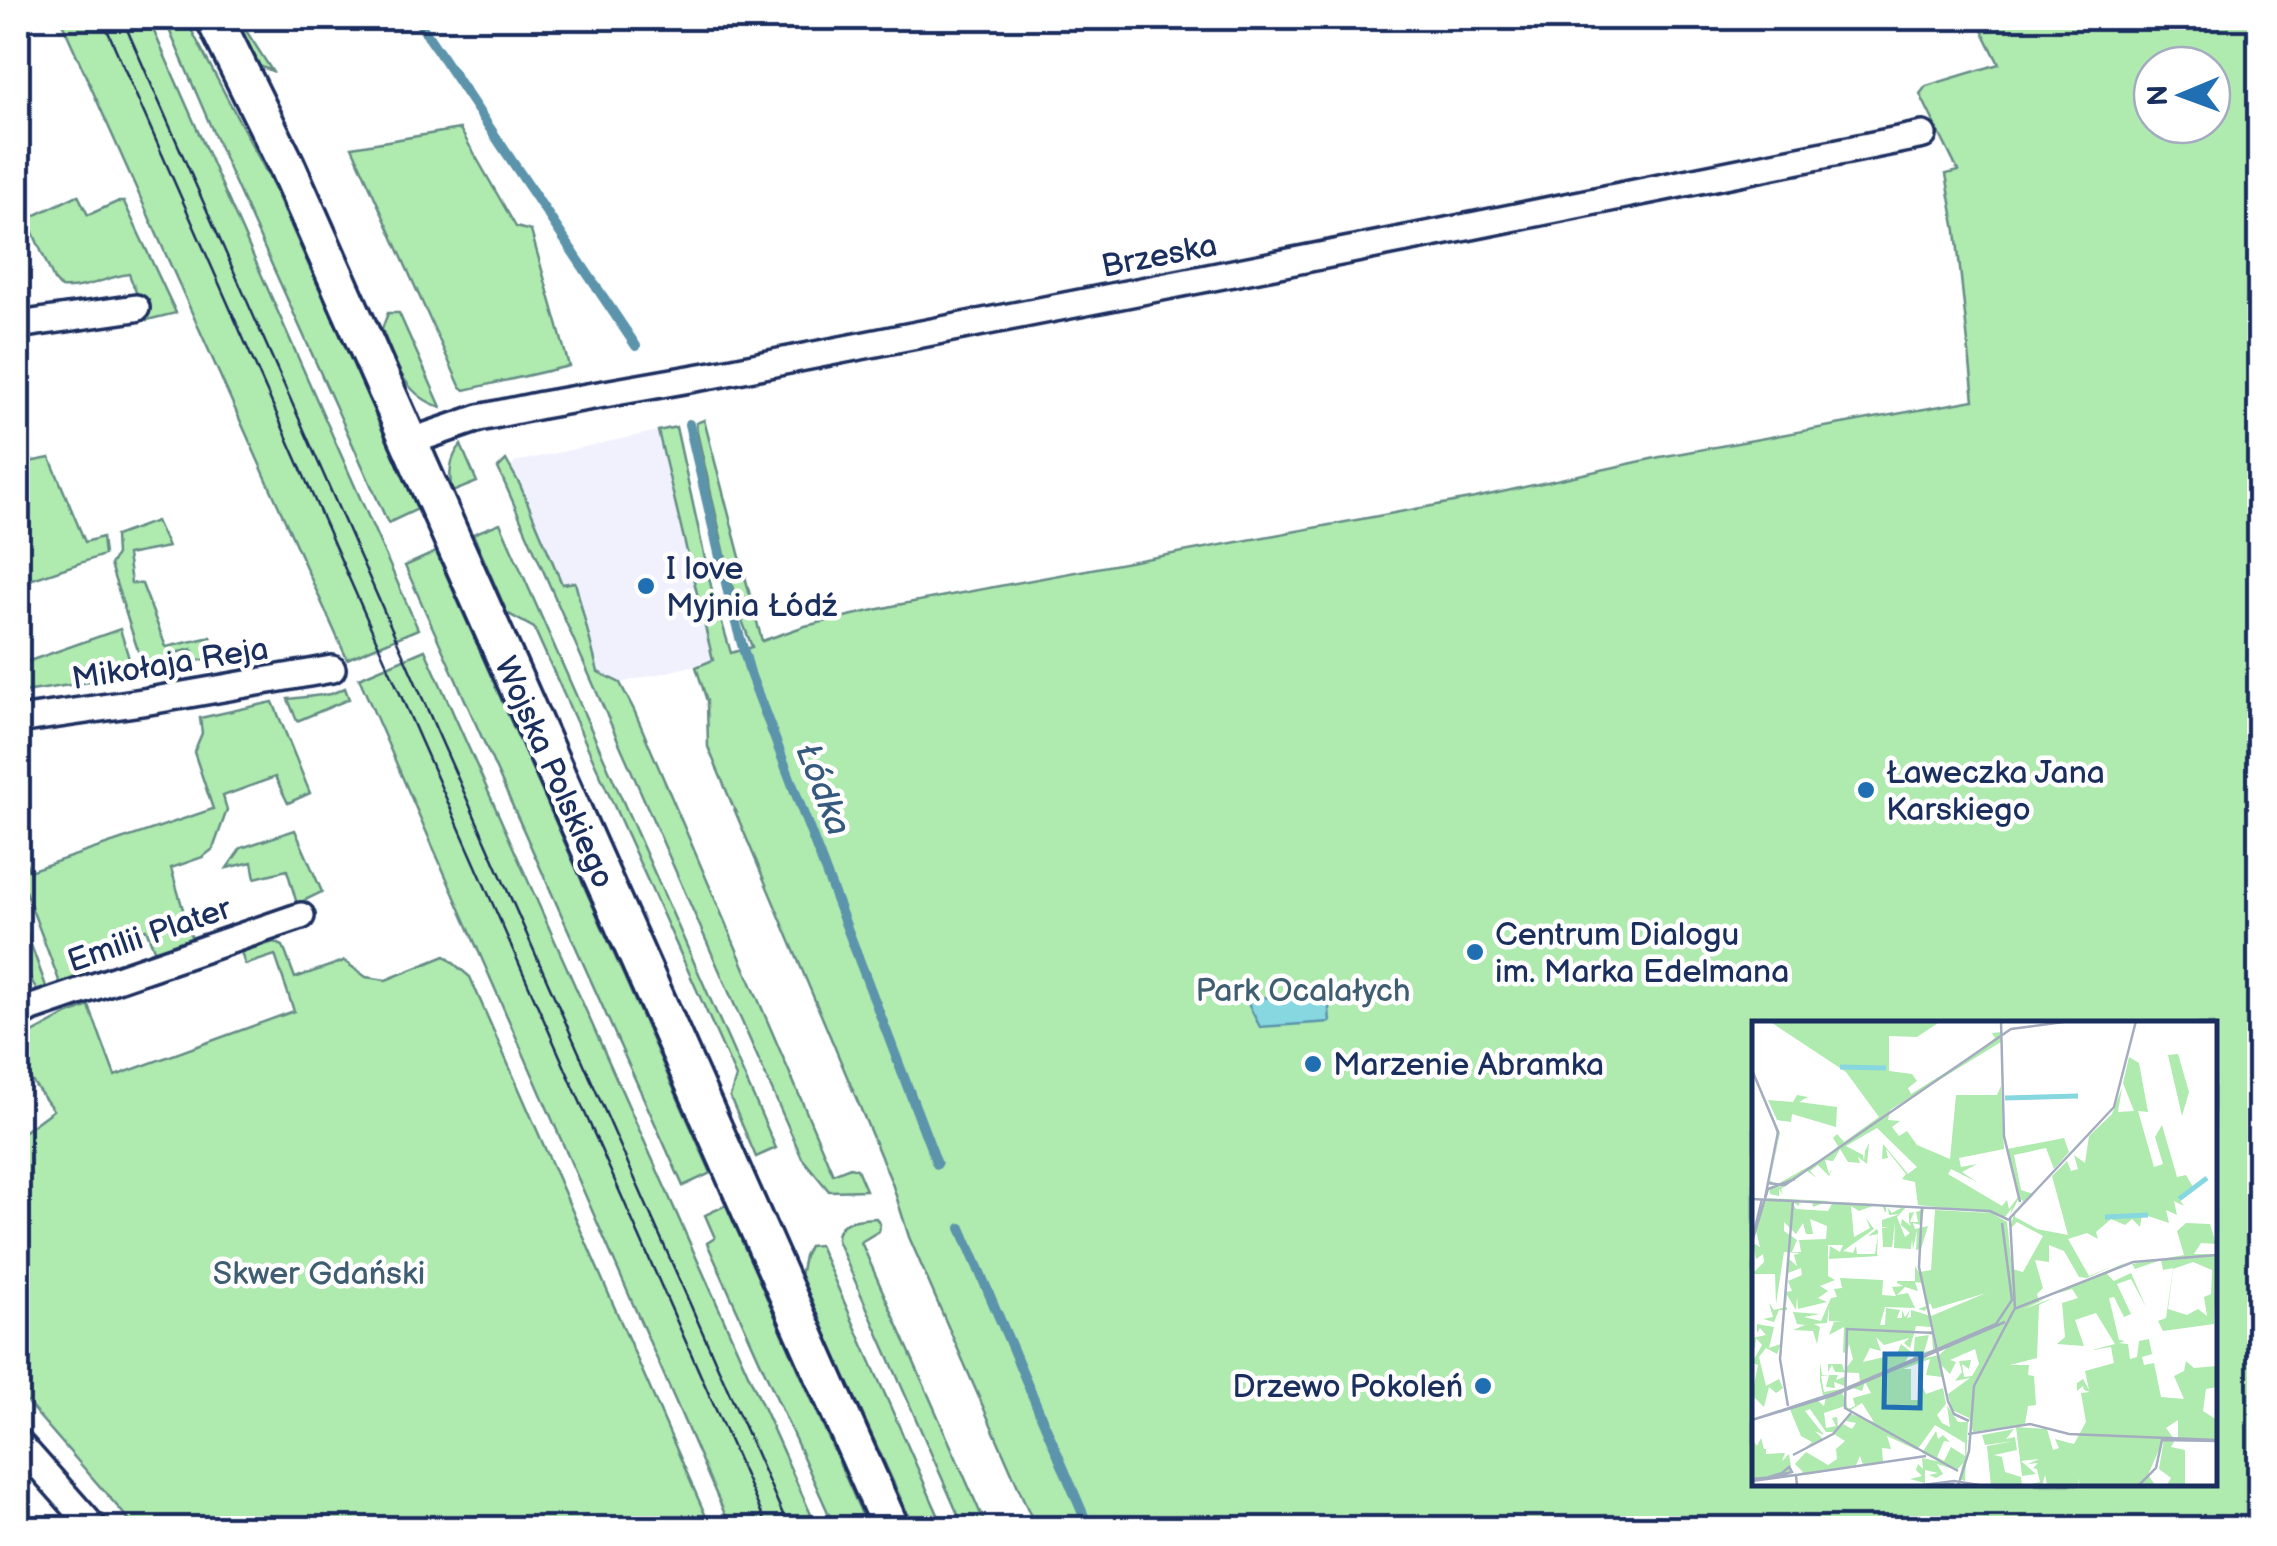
<svg xmlns="http://www.w3.org/2000/svg" width="2277" height="1546" font-family="'Balsamiq Sans',sans-serif">
  <style>
    .built { fill: #f0f1fd }
    .green { fill: #afeaaf; stroke: #658c86; stroke-width: 2.5; fill-rule: evenodd }
    .water { fill: #86d7df; stroke: #5b94ab; stroke-width: 2.5 }
    .lines { fill: none; stroke-linecap: round; stroke-linejoin: round }
    .stream { stroke: #5b94ab; stroke-width: 10 }
    .street-casing { stroke: #1b2f5e; stroke-width: 32 }
    .secondary-casing { stroke: #1b2f5e; stroke-width: 42 }
    .street { stroke: #fff; stroke-width: 25 }
    .secondary { stroke: #fff; stroke-width: 35 }
    .tram { stroke: #1b2f5e; stroke-width: 2.5 }
    .poi-dot { fill: #1f6fb2; stroke: #fff; stroke-width: 4 }
    .labels { text-anchor: middle; stroke-width: 9; stroke-linejoin: round; paint-order: stroke }
    .street-label { font-size: 32px; fill: #1b2f5e; stroke: #fff }
    .poi-label { font-size: 32px; fill: #1b2f5e; stroke: #fff; text-anchor: start }
    .park-label { font-size: 32px; fill: #405e72; stroke: #fff }
    .water-label { font-size: 35px; font-style: italic; fill: #36597e; stroke: #fff }
    .inset-river { fill: none; stroke: #86d7df; stroke-width: 5 }
    .inset-road { fill: none; stroke: #a4acbf; stroke-width: 2.5 }
    .view { fill: #1f6fb2; fill-opacity: 0.15; stroke: #1f6fb2; stroke-width: 5 }
    .inset-edge { fill: none; stroke: #1b2f5e; stroke-width: 5 }
  </style>
  <rect width="100%" height="100%" fill="#fff"/>
  <filter id="ink" filterUnits="userSpaceOnUse"><feTurbulence type="fractalNoise" baseFrequency=".01" numOctaves="2"/><feDisplacementMap in="SourceGraphic" scale="20" xChannelSelector="R" yChannelSelector="G"/><feConvolveMatrix kernelMatrix="1 2 1 2 8 2 1 2 1" color-interpolation-filters="sRGB"/></filter>
  <g filter="url(#ink)">
    <!-- built -->
    <path class="built" d="M658 431 713 661 620 683 598 672 576 583 562 584 520 485 511 468 515 462Z"/>
    <!-- green -->
    <g class="green">
      <path d="M60 18H148L418 629 347 659Z"/>
      <path d="M164 18H185L270 179 418 509 388 523 236 185Z"/>
      <path d="M233 18H238L272 71 254 64Z"/>
      <path d="M1976 18H2259V1528H1036L909 1237 892 1183 708 747 707 701 696 667 713 660 658 431 676 427 711 586 731 653 752 647 737 607 697 432 696 423 704 420 762 641 805 626 897 605 1475 498 1660 457 1974 400 1956 231 1946 174 1958 171 1920 94 1926 86 1999 64ZM2152 65H2212V125H2152ZM1754 1024H2214V1484H1754Z"/>
      <path d="M460 129 516 227 531 231 569 366 465 390 460 386 352 147Z"/>
      <path d="M78 195 88 215 117 202H124L176 313 147 320 129 274C106 277 84 290 61 288L54 280 27 219Z"/>
      <path d="M388 313H399L441 407C404 396 395 362 382 329Z"/>
      <path d="M461 445 477 482 452 492C449 475 449 459 461 445Z"/>
      <path d="M50 458 85 542 102 537 104 555 18 584V464Z"/>
      <path d="M506 460 520 485 562 584 575 582 598 672 620 683 634 710 833 1174 850 1167 857 1169 866 1190 829 1191 802 1158 498 468Z"/>
      <path d="M156 521 168 547 127 555 131 583 142 584 166 647 211 637 219 657 196 661 192 649 175 653 178 665 145 672 110 565 116 555 115 536Z"/>
      <path d="M500 523 776 1148 756 1157 730 1097 736 1077 534 628 507 613 473 534Z"/>
      <path d="M436 552 711 1173 683 1186 405 566Z"/>
      <path d="M120 629 134 675 18 693V665Z"/>
      <path d="M425 650 817 1528H731L359 678Z"/>
      <path d="M345 688 349 699 297 721 288 699 331 694Z"/>
      <path d="M273 702 310 793 288 803 275 777 223 796 227 810 213 849 203 857 171 868 192 940 155 952 146 929 81 952 88 976 61 986 18 872V841L29 871 213 809 194 752 202 733 200 718Z"/>
      <path d="M295 830 322 892 297 904 287 870 255 878 252 862 227 868 241 848Z"/>
      <path d="M18 909 47 989 38 993 26 969 18 973Z"/>
      <path d="M274 942 283 946 295 978 344 961 366 977 386 980 445 956 470 977 711 1528H136L18 1392V1136L53 1110 18 1062V1041L64 1016 89 1006 115 1076 294 1011 275 955 245 965 241 952Z"/>
      <path d="M726 1205 868 1528H835L707 1243 715 1238 705 1215Z"/>
      <path d="M876 1218 880 1224 879 1231 861 1242 987 1528H964L837 1240C836 1219 859 1219 876 1218Z"/>
      <path d="M819 1245 944 1528H914L800 1276 804 1256 809 1246Z"/>
    </g>
    <!-- water -->
    <path class="water" d="M1328 995 1330 1022 1260 1027 1245 998Z"/>
    <g class="lines">
      <!-- stream -->
      <g class="stream">
        <path d="M416 18 636 346"/>
        <path d="M689 424 733 613 751 676 937 1164"/>
        <path d="M961 1228 1089 1528"/>
      </g>
      <!-- street casing -->
      <g class="street-casing">
        <g id="street">
          <path d="M18 325 136 308"/>
          <path d="M409 442 479 418 542 405 718 374 1437 233 1923 135"/>
          <path d="M18 720 149 701 332 669"/>
          <path d="M18 1016 32 1008 301 916"/>
          <path d="M18 1442 94 1528"/>
        </g>
      </g>
      <!-- secondary casing -->
      <g class="secondary-casing">
        <path id="secondary" d="M214 18 286 164 891 1528"/>
      </g>
      <!-- street -->
      <use href="#street" class="street"/>
      <!-- secondary -->
      <use href="#secondary" class="secondary"/>
      <!-- tram -->
      <g class="tram">
        <path d="M102 18 768 1528"/>
        <path d="M122 18 789 1528"/>
      </g>
    </g>
  </g>
  <!-- markers -->
  <g class="poi-dot">
    <circle cx="646" cy="586" r="10"/>
    <circle cx="1866" cy="790" r="10"/>
    <circle cx="1475" cy="952" r="10"/>
    <circle cx="1313" cy="1064" r="10"/>
    <circle cx="1483" cy="1386" r="10"/>
  </g>
  <g class="labels">
    <!-- street labels -->
    <g class="street-label">
      <text transform="translate(1159 255) rotate(-11)" y="11">Brzeska</text>
      <text transform="translate(170 663) rotate(-9)" y="11">Mikołaja Reja</text>
      <text transform="translate(555 772) rotate(66)" y="11">Wojska Polskiego</text>
      <text transform="translate(149 934) rotate(-19)" y="11">Emilii Plater</text>
    </g>
    <!-- poi labels -->
    <g class="poi-label">
      <text x="666" y="579">I love<tspan x="666" dy="37">Myjnia Łódź</tspan></text>
      <text x="1886" y="783">Ławeczka Jana<tspan x="1886" dy="37">Karskiego</tspan></text>
      <text x="1495" y="945">Centrum Dialogu<tspan x="1495" dy="37">im. Marka Edelmana</tspan></text>
      <text x="1333" y="1075">Marzenie Abramka</text>
      <text x="1463" y="1397" text-anchor="end">Drzewo Pokoleń</text>
    </g>
    <!-- park labels -->
    <g class="park-label">
      <text x="1303" y="1001">Park Ocalałych</text>
      <text x="319" y="1284">Skwer Gdański</text>
    </g>
    <!-- water labels -->
    <g class="water-label">
      <text transform="translate(824 789) rotate(69)" y="12">Łódka</text>
    </g>
  </g>
  <!-- overview -->
  <g transform="translate(1752 1021)">
    <rect width="465" height="465" fill="#fff"/>
    <path d="M17 0H189L165 16 137 15V50L160 53 165 60 156 67 159 73 220 35 243 17 240 12 250 11 249 21 138 89 136 99 148 100 140 106 147 115 155 110 165 124 198 138 204 74H245L249 65 252 128 207 137 209 146 225 143 210 151 225 161 199 148 196 153 250 185 255 179 257 188 266 176 255 128 312 117 317 131 302 148 294 127 262 134 269 169 281 173 265 186 271 180 267 177 258 194 260 187 252 197 241 193 255 201 260 248 271 251 291 215 265 201 258 208 263 189V196L285 208 316 214 300 155 315 140 319 150 326 148 322 134 333 142 337 115 360 93 370 67 366 91 382 90 371 62 377 36 387 42 396 91 386 90 402 146 411 143 403 116 410 104 425 156 434 154 441 166 427 178 432 185 422 180 425 194 414 189 417 202 390 193 388 206 380 198 373 204 359 198 344 211 346 218 335 212 316 218 337 255 361 245 335 257 327 256 312 230 297 224V241L283 239 291 267 285 273 287 280 293 278 272 288 301 277 287 284 285 337 258 344H277L276 354 282 355 284 384 276 385 273 403 221 411 217 397 200 389 196 373 218 357 203 360 210 351 207 340 219 339 217 348 210 343 212 356 220 355 227 343 223 328 198 339 204 341 198 353 188 343 190 356 174 354 178 338 151 348H159V379H170V365L174 373 191 367 194 383 185 394 190 402 198 406 195 384 206 401H216L213 460 207 458 211 442 205 449 185 443 191 453 184 457 177 454 186 452 173 449V462L158 458 170 455 164 449 166 443 171 448 170 437 189 441 170 432 184 410 186 418 191 414 198 421 192 420 185 436 192 440 199 426 213 435V422L183 404 165 429 135 415 139 428 130 427 131 441 111 444 108 435 104 444 52 453 71 454 46 453 51 451 43 443 54 431 76 444 85 438 84 428 93 420 82 413 91 403 100 408 104 402 94 400 99 393 122 401 110 382 97 390 93 385 72 392 74 407 84 405 80 397 85 396 86 406 81 411H74L58 388 53 390 72 414 63 410 71 418 54 426 60 421 49 415 37 386 69 375 64 378 72 385 74 376 71 374 68 360V341L70 354H86L84 359 95 355 93 365 82 361 83 367 74 366 77 354 69 355 72 371 89 368 96 388 103 385 101 377 119 372 113 361 110 370 95 365 108 361 107 352 83 351 80 344 76 351V343H90L92 350 101 338 97 323 95 333 91 331 92 306 77 314 82 301H91L77 300V286L75 302 62 303 68 306 65 323 61 310 41 309 53 304 45 303 41 291 68 293 52 296 69 300 79 277 85 276 82 268 90 267 88 257 131 259 130 274 144 275 140 266 151 265 145 262V260H163V245L169 255 167 249 166 243 168 251 179 249 183 189 239 192 166 184 163 161 150 158 154 153 134 128 136 137 130 138 131 123 156 153 165 146 125 107 94 125 111 134 112 140 113 130 117 122 115 143 106 136 108 142 96 141 88 128 81 140 73 139 77 153 81 147 77 155 66 144 58 150 65 157 55 150 29 168 31 174 27 168V175L18 173 17 167 29 166 17 163 26 117 18 89 28 112 18 159 24 164 77 134 86 125 81 117 85 113 92 121 127 96 94 51ZM163 261 170 262 174 285 166 288 173 290 178 282 181 288 234 272 179 295 159 289V296L155 297 158 289 153 296 150 289V297H145L148 289 134 287 133 304H128L133 286 163 287 156 272 145 274 153 266 166 270ZM179 296 186 328 196 326 187 334 173 337 185 329 180 310 171 311 180 314 181 329 172 331 177 314 163 316 161 338 153 341 159 331 149 323 145 333 111 341 118 327 129 330 124 316 132 324 157 317 152 322 158 327 164 305 180 306ZM426 33 437 71 430 95 416 34ZM45 74 56 76 47 81 85 86 84 106 40 93 39 101 25 99 16 79 41 81ZM15 177 77 180 61 186 60 180 48 179 47 185 39 180 44 188 76 190 81 181 126 183 107 190 99 185 102 216 118 207 114 197 122 208 91 230 101 232 104 225 105 233H123L126 213 116 215 125 208 126 210 125 234 127 235 77 238 78 225 88 231 91 224H76V255L83 259 68 265 76 270 66 277 75 281 46 288 45 276 44 289 35 274V289H27L22 301 11 298 21 296 17 282 22 289 35 286 34 271 40 270 36 260 50 254 49 247 36 252 37 238 45 245 42 234 48 232 32 231 24 283 23 253H0L12 241 11 233 4 238 1 222 8 226 3 206ZM58 198 75 205 74 218 47 219 49 231H40L45 219 32 210V201L44 213 51 202 54 213H61ZM130 184 166 186H154L145 196 153 216 158 212 149 204 150 198 159 205 157 201V192L162 191 158 201H166L164 191 172 188 169 204 161 202 163 208 176 205 169 228 164 229 165 209 161 228 160 218 159 228 142 227 143 201 140 226H131L130 207 137 206H130V199L148 193 137 194 136 187 140 192 149 187 134 185V191H133ZM434 202 458 203 464 223 449 222 442 233H465L462 303 411 310 406 300 414 297 421 247 411 249 409 239 383 248 380 243 432 234 425 210ZM441 241 460 249 459 273 452 276 455 295 446 288 435 294 416 288 421 248ZM375 241 355 253 362 260 379 252 394 286 379 258 365 263 379 293 372 296 362 276 357 277 367 319 373 320 367 322 376 323 378 338 385 336 387 320 397 318 400 333 390 336 392 344 402 342 409 376 432 378 422 355 432 350 434 340 442 347 464 345 465 323V366L454 368 451 390 465 399 463 419 426 418V399L414 407 423 419 419 426 433 429V465H414L419 457 407 448 412 417 396 454 404 465H326L328 457 325 465H306L295 463 293 454 290 465H272L288 461 285 448 281 447 286 442 276 443 287 438 269 440 284 453 270 455 264 406 295 408 301 429 307 427 303 418 322 423 334 401 329 372 338 371 332 369 331 365 325 370V362L331 358 337 369 333 350 362 342 359 326 340 329 363 323 344 292 323 299 332 325 305 323 313 316 310 282 326 277 320 268 303 273ZM5 303 22 306 17 327 29 323 25 333 14 327 7 336 14 365 27 358 31 367 24 372 17 366 12 386 0 374 6 344 0 342 10 324 4 317 3 327H0V306V317L14 314 8 307 5 312ZM262 408 254 418 263 416 265 429 242 434 250 436 253 451 269 456 270 465H239L235 425 262 420 233 424 230 414ZM9 417 12 428 25 427 14 428V433L33 432 30 440 37 433 40 452 0 460V418L5 425Z" fill="#afeaaf" fill-rule="evenodd"/>
    <path class="inset-river" d="M88 46 134 47M253 77 326 75M427 178 455 157M353 196 396 194"/>
    <path class="inset-road" d="M249 0 252 115 268 181M0 49 26 111 13 177M16 162 33 164 259 8 319 0M0 178 238 190 257 199M170 186 167 246 196 380 202 393 217 400M0 219 10 178M0 221 16 168 43 158M262 288 381 241 465 234M182 312 95 308 93 387 206 450M36 385 28 338 41 180M0 399 82 374 253 301M0 399 86 371 244 303 260 279 250 202M216 413 278 403 317 413 465 419M41 434 81 413 99 392M37 446 40 451 11 458 30 452ZM0 458 44 454 0 460M45 465 44 454 174 435M163 465 202 460 234 465M164 465 202 463M206 465 217 430 222 365 263 287 258 197 362 86 384 0M386 465 404 447 410 419 465 420"/>
    <path class="view" d="M133 333H169L168 387 132 386Z"/>
    <rect width="465" height="465" class="inset-edge"/>
  </g>
  <!-- margin -->
  <rect width="2277" height="1546" fill="none" stroke="#fff" stroke-width="60"/>
  <rect x="30" y="30" width="2217" height="1486" fill="none" stroke="#1b2f5e" stroke-width="4" filter="url(#ink)"/>
  <!-- north arrow -->
  <g transform="translate(2182 95) rotate(269)"><circle r="48" fill="#ffffff" stroke="#a4acbf" stroke-width="2.5"/>
  <path d="M0-8L18 38L0 25L-18 38Z" fill="#1f6fb2"/>
  <text y="-15" font-size="28" font-weight="bold" text-anchor="middle" fill="#1b2f5e">N</text>
  </g>
</svg>
